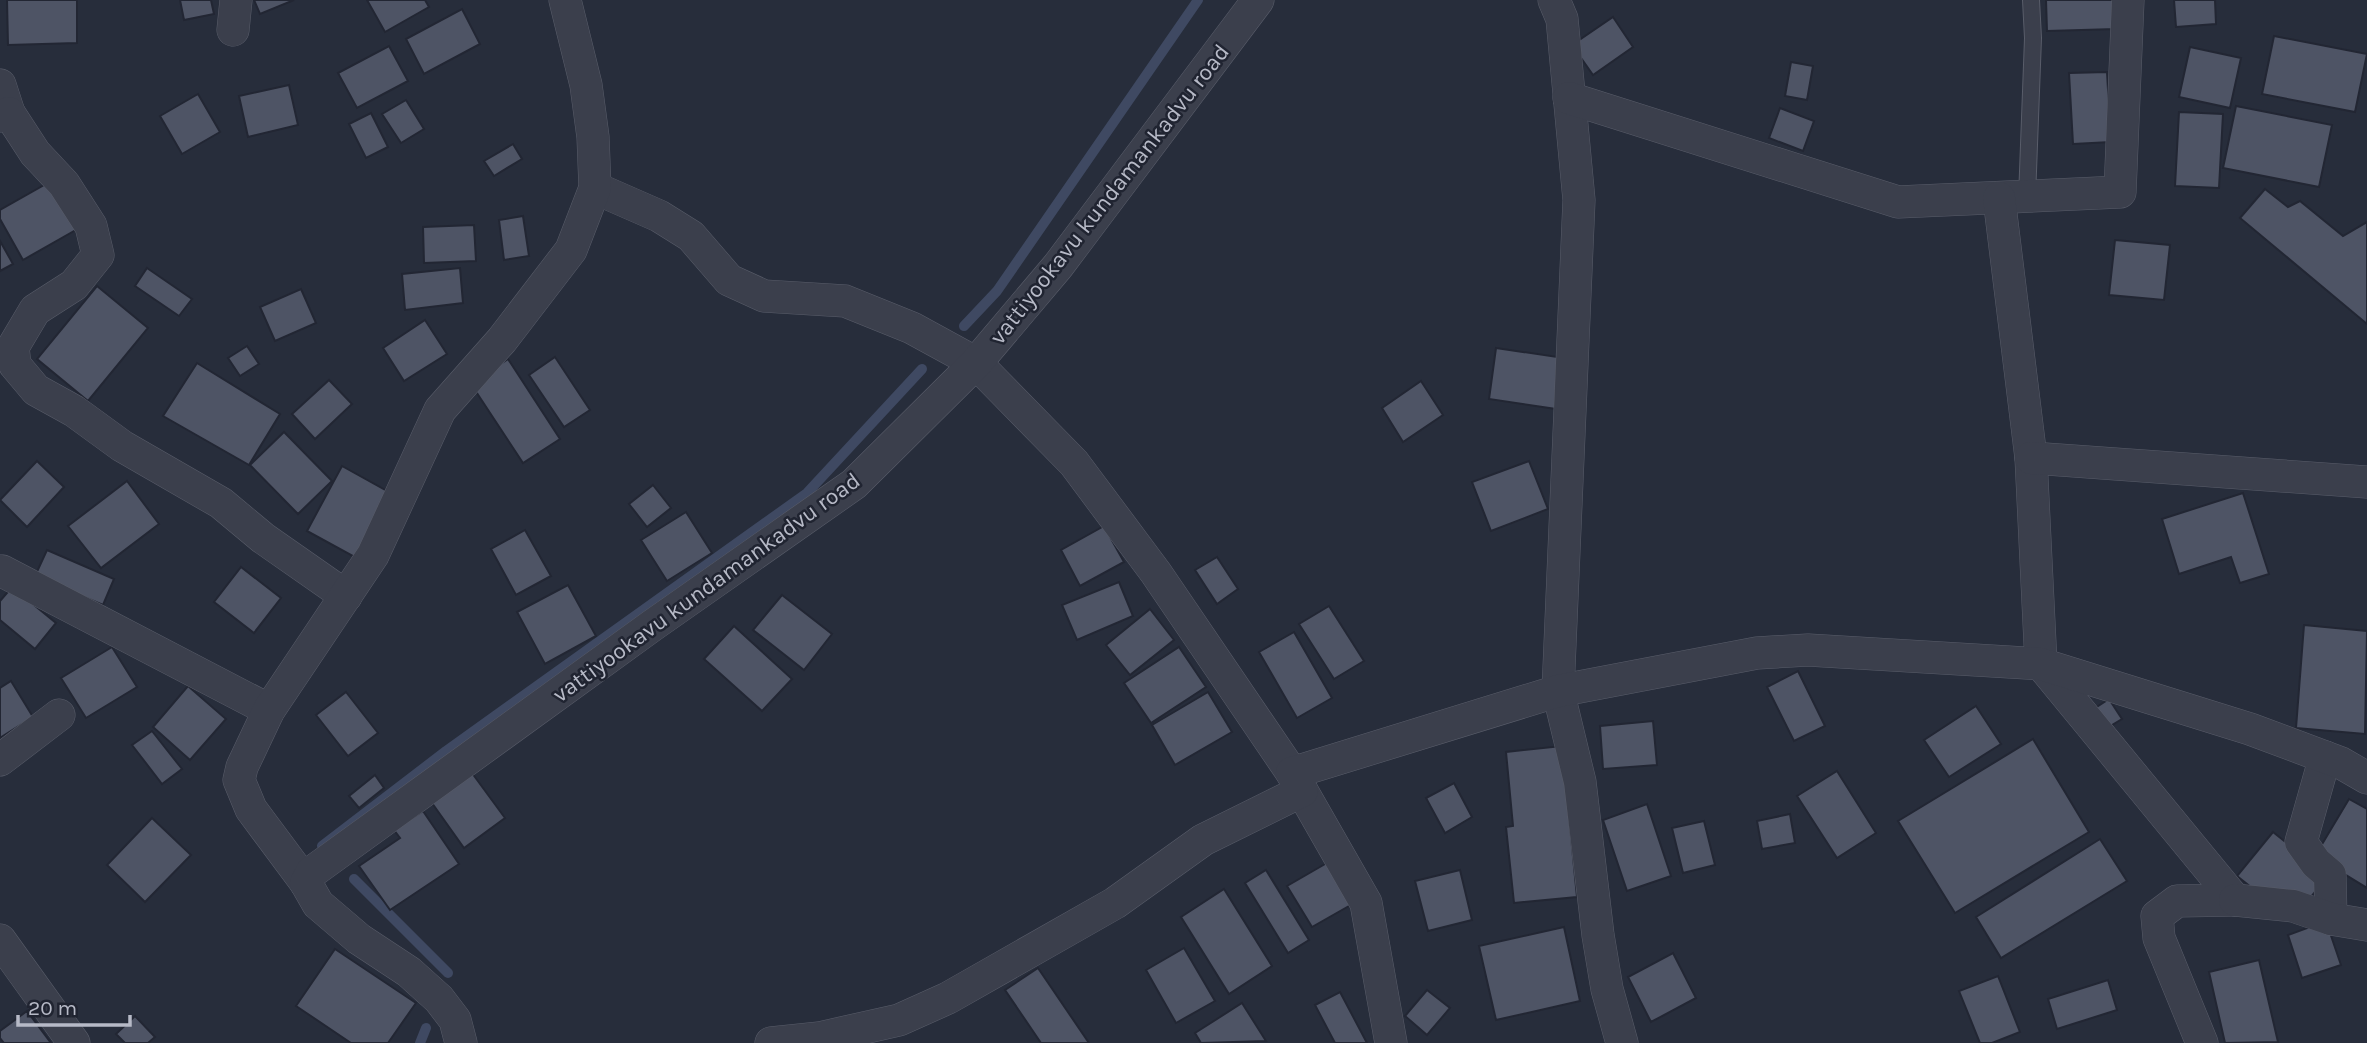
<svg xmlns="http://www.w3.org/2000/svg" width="2367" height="1043" font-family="Karla,sans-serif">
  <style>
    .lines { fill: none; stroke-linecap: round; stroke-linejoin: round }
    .stream { stroke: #3f4962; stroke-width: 10 }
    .building { fill: #4e5465; stroke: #222633; stroke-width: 2 }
    .lane-casing { stroke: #595d6a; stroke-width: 18 }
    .street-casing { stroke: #595d6a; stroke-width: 33 }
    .lane { stroke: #3b3f4c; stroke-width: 16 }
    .street { stroke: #3b3f4c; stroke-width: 32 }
    .labels { text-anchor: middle; stroke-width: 5; stroke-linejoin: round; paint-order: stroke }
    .street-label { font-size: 23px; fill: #b7bac7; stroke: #202431 }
  </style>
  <rect width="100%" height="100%" fill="#272d3b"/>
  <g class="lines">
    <!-- stream -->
    <g class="stream">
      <path d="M964 326 997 291 1198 0"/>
      <path d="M322 846 446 751 807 493 922 369"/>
      <path d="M354 879 448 973"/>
      <path d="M420 1043 426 1028"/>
    </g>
  </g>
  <!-- building -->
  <g class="building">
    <path d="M7 0H77V43L8 45Z"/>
    <path d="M180 0H211L214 14 184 20Z"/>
    <path d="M254 0H294L260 14Z"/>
    <path d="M367 0H425L429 7 385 32Z"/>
    <path d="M2046 0H2115L2116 29 2047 31Z"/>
    <path d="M2174 0H2215L2216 24 2176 27Z"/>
    <path d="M462 9 480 44 424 74 406 39Z"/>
    <path d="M1613 17 1633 47 1593 75 1572 45Z"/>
    <path d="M2274 36 2367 54 2355 112 2262 94Z"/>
    <path d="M389 46 408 81 357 108 338 73Z"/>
    <path d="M2190 47 2241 58 2230 108 2179 97Z"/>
    <path d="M1791 62 1813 66 1807 100 1785 96Z"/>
    <path d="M2107 72 2111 142 2073 144 2069 73Z"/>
    <path d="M289 85 298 125 248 137 239 96Z"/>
    <path d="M198 94 220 132 182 154 160 116Z"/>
    <path d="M406 100 424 129 401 143 382 114Z"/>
    <path d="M2236 106 2332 125 2319 187 2223 168Z"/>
    <path d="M1780 108 1814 121 1803 151 1769 138Z"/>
    <path d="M2179 112 2223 114 2219 188 2175 186Z"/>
    <path d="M371 113 388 147 366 158 349 124Z"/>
    <path d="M513 144 522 159 494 176 484 161Z"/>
    <path d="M53 180 81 227 23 260 0 219V210Z"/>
    <path d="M2265 189 2288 207 2300 201 2343 236 2367 222V324L2240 218Z"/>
    <path d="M523 216 529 256 504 260 499 220Z"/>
    <path d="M474 225 476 261 424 263 423 227Z"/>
    <path d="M2115 240 2170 245 2164 300 2109 295Z"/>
    <path d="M0 241 13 264 0 271Z"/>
    <path d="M147 268 192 299 179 316 135 286Z"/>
    <path d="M460 268 463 303 405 310 402 274Z"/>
    <path d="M97 286 148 328 88 401 37 359Z"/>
    <path d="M301 289 316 323 275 341 260 307Z"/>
    <path d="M425 320 447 354 404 381 383 348Z"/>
    <path d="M247 346 259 364 240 376 228 358Z"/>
    <path d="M1496 348 1571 359 1563 410 1489 399Z"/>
    <path d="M555 357 590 410 564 427 529 375Z"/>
    <path d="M508 359 560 439 523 463 471 384Z"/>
    <path d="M197 363 280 414 249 465 163 416Z"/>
    <path d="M329 380 352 404 315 439 292 414Z"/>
    <path d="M1421 381 1443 415 1403 442 1382 408Z"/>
    <path d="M284 432 332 481 298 514 250 465Z"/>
    <path d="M37 461 64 487 27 527 0 500Z"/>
    <path d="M1529 461 1548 509 1491 531 1472 482Z"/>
    <path d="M342 466 396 496 360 560 307 531Z"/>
    <path d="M127 481 159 524 101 568 68 526Z"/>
    <path d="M653 485 671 508 647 527 629 504Z"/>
    <path d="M2243 493 2269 574 2240 583 2231 557 2179 574 2162 519Z"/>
    <path d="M686 512 712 553 667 581 641 540Z"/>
    <path d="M1104 526 1124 562 1080 586 1061 550Z"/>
    <path d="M525 530 551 576 516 595 491 549Z"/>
    <path d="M47 550 114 579 103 605 35 576Z"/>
    <path d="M1217 557 1238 589 1217 604 1195 570Z"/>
    <path d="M241 567 281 598 254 633 214 602Z"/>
    <path d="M1119 582 1133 616 1077 640 1062 605Z"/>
    <path d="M568 585 596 636 545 664 517 612Z"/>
    <path d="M12 587 56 623 35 649 0 620V601Z"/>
    <path d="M782 595 832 634 804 670 753 630Z"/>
    <path d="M1329 606 1364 661 1334 679 1299 624Z"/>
    <path d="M1150 609 1174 640 1130 675 1106 645Z"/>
    <path d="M2304 625 2367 631 2365 734 2296 728Z"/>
    <path d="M734 626 792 679 762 711 704 659Z"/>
    <path d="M1294 632 1332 698 1297 718 1259 652Z"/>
    <path d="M112 647 137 687 86 718 61 678Z"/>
    <path d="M1179 647 1206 687 1151 723 1124 683Z"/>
    <path d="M1798 671 1825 726 1794 741 1767 687Z"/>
    <path d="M11 681 33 717 0 738V688Z"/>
    <path d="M188 686 226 719 190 760 153 727Z"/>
    <path d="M346 692 378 733 348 756 316 715Z"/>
    <path d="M1208 692 1232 732 1175 765 1152 725Z"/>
    <path d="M2109 699 2122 719 2097 734 2086 714Z"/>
    <path d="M1976 706 2001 744 1949 777 1924 740Z"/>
    <path d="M1653 721 1657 765 1603 769 1600 726Z"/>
    <path d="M152 731 182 769 162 784 132 745Z"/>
    <path d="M2033 739 2089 832 1955 913 1898 821Z"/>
    <path d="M1562 746 1577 897 1514 903 1506 827 1513 826 1506 752Z"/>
    <path d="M1837 771 1876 833 1837 858 1797 796Z"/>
    <path d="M472 773 505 818 464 848 432 803Z"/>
    <path d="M375 775 384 788 359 808 349 796Z"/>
    <path d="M1454 783 1472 817 1445 833 1426 798Z"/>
    <path d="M2349 799 2367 809V888L2315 856Z"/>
    <path d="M1647 804 1671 876 1627 891 1603 820Z"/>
    <path d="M423 811 459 864 390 910 359 866 400 838 394 830Z"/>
    <path d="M1790 814 1795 843 1762 849 1757 821Z"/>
    <path d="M152 818 191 855 145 902 107 865Z"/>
    <path d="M1704 821 1715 865 1683 873 1672 828Z"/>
    <path d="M2273 832 2328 876 2298 913 2271 903 2237 876Z"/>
    <path d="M2100 839 2127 881 2001 958 1976 917Z"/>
    <path d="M1332 860 1356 902 1312 927 1287 886Z"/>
    <path d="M1266 870 1309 940 1288 953 1245 883Z"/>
    <path d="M1460 870 1472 920 1428 931 1415 881Z"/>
    <path d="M1224 889 1272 966 1229 994 1181 917Z"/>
    <path d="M2326 921 2341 965 2302 978 2288 935Z"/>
    <path d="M1564 927 1580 1001 1496 1020 1479 946Z"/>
    <path d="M1184 948 1215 1001 1176 1023 1146 970Z"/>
    <path d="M335 949 416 1003 388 1043H351L296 1006Z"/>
    <path d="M1673 953 1696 998 1651 1022 1628 977Z"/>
    <path d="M2259 960 2278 1042 2225 1043 2209 972Z"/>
    <path d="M1038 968 1089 1043H1041L1005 990Z"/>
    <path d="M1998 976 2020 1032 1992 1043H1980L1959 991Z"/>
    <path d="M2108 980 2117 1010 2057 1029 2048 999Z"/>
    <path d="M1427 990 1450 1008 1427 1035 1405 1016Z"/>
    <path d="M1340 992 1367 1043H1335L1315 1005Z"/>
    <path d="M1242 1003 1266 1041 1201 1043 1195 1033Z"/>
    <path d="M27 1011 51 1043H4L0 1038V1031Z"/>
    <path d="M135 1016 155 1037 148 1043H125L116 1034Z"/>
  </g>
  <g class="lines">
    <!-- lane casing -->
    <g class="lane-casing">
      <path id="lane" d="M2027 198 2033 38 2031 0"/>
    </g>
    <!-- street casing -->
    <g class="street-casing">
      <g id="street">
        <path d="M1554 0 1562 19 1579 200 1558 691 1580 782 1598 935 1607 989 1622 1043"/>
        <path d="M233 30 236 0"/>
        <path d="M0 85 9 113"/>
        <path d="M1569 98 1898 202 2120 192 2128 0"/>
        <path d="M0 116 9 113 35 153 64 184 91 226 98 255 74 285 35 310 13 347 15 365 36 390 74 411 122 446 221 503 263 538 346 596"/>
        <path d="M595 188 659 216 691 236 729 280 764 296 845 301 912 328 976 363 1074 463 1156 573 1292 773"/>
        <path d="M1999 198 2031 458 2041 664 2235 900 2177 901 2157 916 2159 938 2202 1043"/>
        <path d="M2031 458 2367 482"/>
        <path d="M2 571 269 710"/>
        <path d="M2325 757 2301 842 2316 863 2330 875 2331 919"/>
        <path d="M0 760 59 715"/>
        <path d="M1302 791 1366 903 1391 1043"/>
        <path d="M306 883 251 809 239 780 242 767 269 710 373 555 440 410 502 340 571 250 595 188 593 137 586 85 565 0"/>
        <path d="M2235 900 2293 906 2331 919 2367 925"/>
        <path d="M0 940 74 1043"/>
        <path d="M461 1043 455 1020 439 999 409 972 359 939 318 904 306 883 312 872 653 625 854 484 976 363 1058 266 1258 0"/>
        <path d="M771 1043 819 1038 899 1020 948 998 1115 903 1203 840 1302 791 1292 773 1558 691 1757 653 1808 650 2041 664 2250 729 2341 763 2367 778"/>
      </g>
    </g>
    <!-- lane -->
    <use href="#lane" class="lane"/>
    <!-- street -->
    <use href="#street" class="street"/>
  </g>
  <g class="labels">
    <!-- street labels -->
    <g class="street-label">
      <text transform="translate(1109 194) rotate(-52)" y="8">vattiyookavu kundamankadvu road</text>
      <text transform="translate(706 587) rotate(-36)" y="8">vattiyookavu kundamankadvu road</text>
    </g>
  </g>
  <!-- scale -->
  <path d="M18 1015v10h112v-10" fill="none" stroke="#b7bac7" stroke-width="3.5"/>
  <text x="28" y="1015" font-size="21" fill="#b7bac7" stroke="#202431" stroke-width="5" paint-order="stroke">20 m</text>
</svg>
